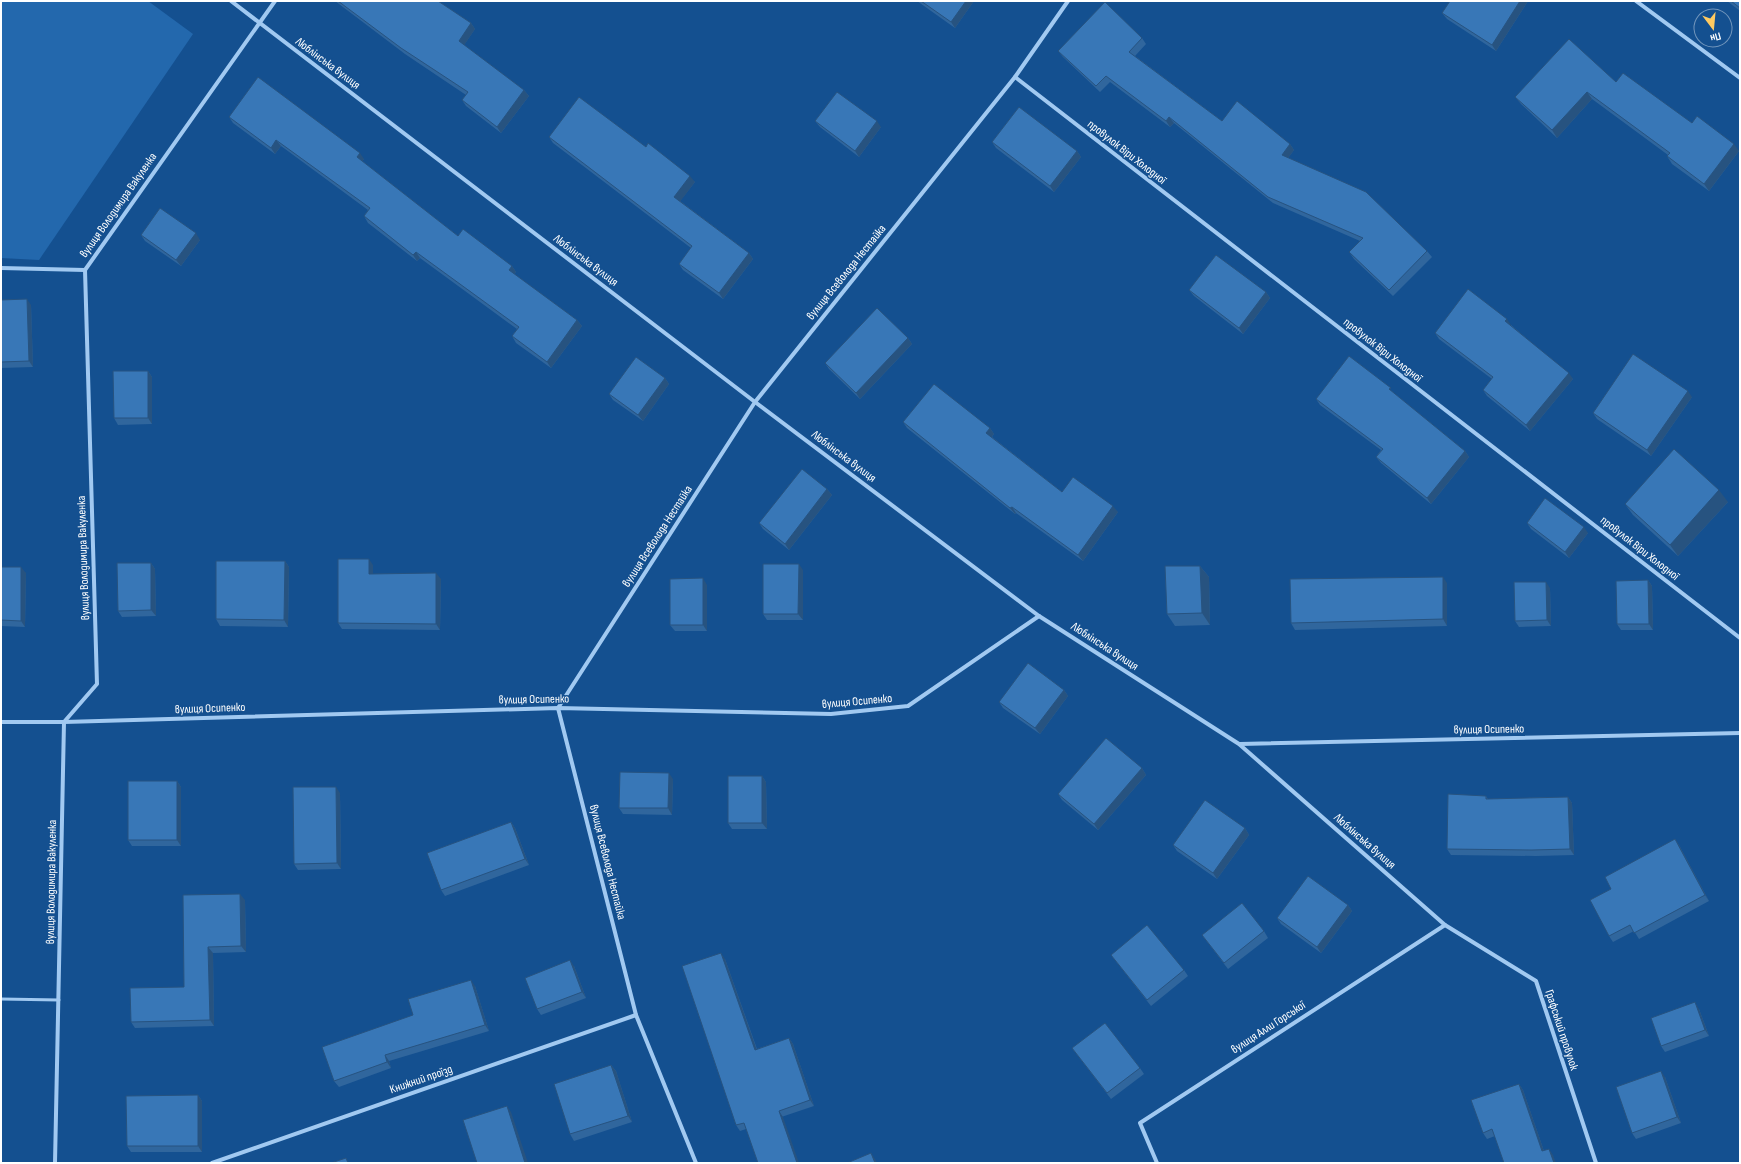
<svg xmlns="http://www.w3.org/2000/svg" width="1741" height="1164" font-family="'Sofia Sans Condensed',sans-serif">
  <style>
    .park { fill: #2368ad }
    .lines { fill: none; stroke-linecap: round; stroke-linejoin: round }
    .lane { stroke: #a1c9f1; stroke-width: 3 }
    .street { stroke: #a1c9f1; stroke-width: 4 }
    .wall { fill: #30669d }
    .shaded-wall { fill: #275380 }
    .building { fill: #3877b7; stroke: #275380 }
    .labels { text-anchor: middle; stroke-width: 3; stroke-linejoin: round; paint-order: stroke }
    .street-label { font-size: 12px; fill: #fff; stroke: #145090 }
  </style>
  <rect width="100%" height="100%" fill="#145090"/>
  <!-- park -->
  <path class="park" d="M1 1H148L193 34 39 260 1 258Z"/>
  <g class="lines">
    <!-- lane -->
    <path class="lane" d="M1 999 59 1000"/>
    <!-- street -->
    <g class="street">
      <path d="M231 1 755 402 1039 616 1239 744 1445 925 1536 981 1596 1163"/>
      <path d="M1636 1 1740 78"/>
      <path d="M1015 77 1740 638"/>
      <path d="M1 268 85 270"/>
      <path d="M1 722H64L558 708 831 714 908 706 1039 616"/>
      <path d="M1240 744 1740 733"/>
      <path d="M55 1163 64 722 97 684 85 270 275 1"/>
      <path d="M212 1163 636 1015"/>
      <path d="M696 1163 636 1015 558 708 755 402 1015 77 1068 1"/>
      <path d="M1157 1163 1140 1123 1445 925"/>
    </g>
  </g>
  <!-- wall -->
  <g class="wall">
    <path d="M335 1H438L471 23 475 29 464 45 524 90 529 96 501 133 466 106 462 100 466 95 405 54Z"/>
    <path d="M917 1H974L955 28Z"/>
    <path d="M1528 1 1496 51 1447 19 1442 13Z"/>
    <path d="M1727 1H1740V11Z"/>
    <path d="M1142 38 1146 44 1135 56 1222 121 1290 144 1294 150 1288 158 1427 251 1432 257 1393 296 1354 259 1349 252 1360 241 1273 203 1174 123 1170 127 1110 82 1100 92 1063 57 1058 51Z"/>
    <path d="M1616 82 1692 123 1739 151 1709 191 1672 164 1667 156 1668 155 1592 99 1557 138 1521 104 1515 97Z"/>
    <path d="M229 117 364 159 362 161 458 236 512 266 516 272 514 274 577 320 582 326 551 368 516 343 512 336 517 329 420 258 417 261 368 223 364 216 368 210 281 146 275 154 233 123Z"/>
    <path d="M815 121 881 127 859 157 820 127Z"/>
    <path d="M549 137 646 147 695 182 680 201 749 253 753 259 723 299 683 270 679 264 691 248 553 143Z"/>
    <path d="M992 142 1077 151 1081 157 1054 192 996 148Z"/>
    <path d="M141 235 200 240 181 266 145 241Z"/>
    <path d="M1189 290 1266 292 1270 298 1243 334 1194 296Z"/>
    <path d="M1 300 31 305 33 367 1 368Z"/>
    <path d="M1511 325 1573 379 1530 431 1487 396 1483 390 1492 379 1439 339 1435 333Z"/>
    <path d="M908 338 912 344 860 399 829 369 825 363Z"/>
    <path d="M148 371 152 377V424L118 425 114 418Z"/>
    <path d="M665 378 669 384 643 421 613 400 609 394Z"/>
    <path d="M1395 394 1465 451 1469 457 1431 504 1381 463 1376 457 1381 450 1320 405 1316 399Z"/>
    <path d="M1692 397 1651 456 1597 419 1593 413Z"/>
    <path d="M903 422 990 428 994 434 992 437 1062 492 1118 512 1083 561 1016 513 1015 514 907 428Z"/>
    <path d="M827 489 832 495 789 550 763 529 759 523Z"/>
    <path d="M1728 502 1678 556 1633 515 1625 504Z"/>
    <path d="M1527 523 1588 533 1569 558 1531 529Z"/>
    <path d="M285 561 289 567 288 627 220 626 216 619Z"/>
    <path d="M151 563 155 569 156 616 122 617 118 611Z"/>
    <path d="M373 565V574L441 579 440 630 342 629 338 623Z"/>
    <path d="M1200 566 1209 577 1210 625 1175 626 1167 614Z"/>
    <path d="M1 567 26 573 25 627 1 626Z"/>
    <path d="M803 570V620H767L763 614Z"/>
    <path d="M1648 580 1652 586 1653 630H1621L1617 624Z"/>
    <path d="M1447 583V626L1295 630 1291 623Z"/>
    <path d="M707 585V631H675L670 625Z"/>
    <path d="M1550 588 1551 626 1519 627 1515 621Z"/>
    <path d="M1064 690 1068 696 1040 734 1003 708 999 702Z"/>
    <path d="M1142 768 1146 775 1098 830 1062 800 1058 794Z"/>
    <path d="M762 776 766 782 767 829H732L728 823Z"/>
    <path d="M673 779 672 815 623 814 619 808Z"/>
    <path d="M177 781 181 787V846H132L128 840Z"/>
    <path d="M340 793 341 869 298 870 294 864Z"/>
    <path d="M1486 796 1488 799 1568 797 1572 803 1574 855 1536 856 1451 855 1447 849Z"/>
    <path d="M511 822 515 828 529 865 445 896 441 890Z"/>
    <path d="M1245 828 1249 835 1217 879 1177 851 1173 845Z"/>
    <path d="M1675 839 1679 845 1709 901 1639 939 1634 931 1613 942 1609 936 1611 889Z"/>
    <path d="M183 895 245 900 246 952 213 953 214 1026 135 1028 131 1022 184 987Z"/>
    <path d="M1348 905 1352 911 1321 953 1281 924 1277 918Z"/>
    <path d="M1264 931 1268 938 1228 969 1202 935Z"/>
    <path d="M1111 955 1184 970 1188 976 1151 1006Z"/>
    <path d="M725 959 757 1049 789 1038 793 1044 814 1106 740 1131 736 1125Z"/>
    <path d="M574 966 586 998 541 1015 537 1009Z"/>
    <path d="M475 986 489 1031 389 1061 391 1068 339 1087 334 1081 413 1015Z"/>
    <path d="M1699 1009 1709 1036 1665 1052 1661 1046Z"/>
    <path d="M1072 1048 1140 1068 1144 1074 1111 1099Z"/>
    <path d="M611 1065 616 1071 632 1122 574 1141 570 1134Z"/>
    <path d="M1665 1077 1681 1123 1636 1139 1632 1133Z"/>
    <path d="M1519 1084 1523 1090 1544 1151 1553 1155 1495 1136 1487 1139 1483 1133Z"/>
    <path d="M198 1095 202 1101V1152H131L127 1146Z"/>
  </g>
  <!-- shaded-wall -->
  <g class="shaded-wall">
    <path d="M966 1H974L955 28 951 22Z"/>
    <path d="M1520 1H1528L1496 51 1492 45Z"/>
    <path d="M471 23 475 29 463 47 459 41Z"/>
    <path d="M524 90 529 96 501 133 497 127Z"/>
    <path d="M1587 92 1592 99 1557 138 1552 130Z"/>
    <path d="M1169 117 1174 123 1170 127 1166 121Z"/>
    <path d="M877 121 881 127 859 157 855 151Z"/>
    <path d="M276 140 281 146 275 154 271 148Z"/>
    <path d="M1290 144 1294 150 1286 161 1282 155Z"/>
    <path d="M1734 144 1739 151 1709 191 1704 184Z"/>
    <path d="M1077 151 1081 157 1054 192 1050 186Z"/>
    <path d="M360 153 364 159 361 163 357 157Z"/>
    <path d="M690 176 695 182 679 203 674 197Z"/>
    <path d="M196 233 200 240 181 266 176 260Z"/>
    <path d="M416 252 420 258 417 261 413 255Z"/>
    <path d="M749 253 753 259 723 299 719 293Z"/>
    <path d="M512 266 516 272 513 276 509 270Z"/>
    <path d="M1266 292 1270 298 1243 334 1239 328Z"/>
    <path d="M27 299 31 305 33 367 29 361Z"/>
    <path d="M1507 319 1511 325 1510 327 1505 321Z"/>
    <path d="M577 320 582 326 551 368 547 362Z"/>
    <path d="M908 338 912 344 860 399 856 393Z"/>
    <path d="M148 371 152 377V424L148 418Z"/>
    <path d="M1569 373 1573 379 1530 431 1526 425Z"/>
    <path d="M665 378 669 384 643 421 638 415Z"/>
    <path d="M1688 391 1692 397 1651 456 1647 450Z"/>
    <path d="M990 428 994 434 990 439 986 433Z"/>
    <path d="M1465 451 1469 457 1431 504 1427 498Z"/>
    <path d="M827 489 832 495 789 550 785 544Z"/>
    <path d="M1719 490 1728 502 1678 556 1670 545Z"/>
    <path d="M1113 506 1118 512 1083 561 1078 555Z"/>
    <path d="M1012 507 1016 513 1015 514 1010 508Z"/>
    <path d="M1584 527 1588 533 1569 558 1565 552Z"/>
    <path d="M369 559 373 565V580L369 574Z"/>
    <path d="M285 561 289 567 288 627 284 620Z"/>
    <path d="M151 563 155 569 156 616 151 610Z"/>
    <path d="M799 564 803 570V620L798 614Z"/>
    <path d="M1200 566 1209 577 1210 625 1202 613Z"/>
    <path d="M21 567 26 573 25 627 21 621Z"/>
    <path d="M436 573 441 579 440 630 436 624Z"/>
    <path d="M1443 577 1447 583V626L1443 619Z"/>
    <path d="M703 578 707 585V631L703 625Z"/>
    <path d="M1648 580 1652 586 1653 630 1649 624Z"/>
    <path d="M1546 582 1550 588 1551 626 1547 620Z"/>
    <path d="M1064 690 1068 696 1040 734 1035 728Z"/>
    <path d="M1142 768 1146 775 1098 830 1094 824Z"/>
    <path d="M669 773 673 779 672 815 668 808Z"/>
    <path d="M762 776 766 782 767 829 762 823Z"/>
    <path d="M177 781 181 787V846L177 840Z"/>
    <path d="M336 787 340 793 341 869 337 863Z"/>
    <path d="M1568 797 1572 803 1574 855 1570 849Z"/>
    <path d="M511 822 515 828 529 865 525 859Z"/>
    <path d="M1245 828 1249 835 1217 879 1213 873Z"/>
    <path d="M1675 839 1679 845 1709 901 1705 895Z"/>
    <path d="M240 894 245 900 246 952 241 946Z"/>
    <path d="M1348 905 1352 911 1321 953 1317 947Z"/>
    <path d="M208 947 213 953 214 1026 210 1020Z"/>
    <path d="M721 953 725 959 759 1056 755 1050Z"/>
    <path d="M570 960 574 966 586 998 582 992Z"/>
    <path d="M471 980 475 986 489 1031 485 1025Z"/>
    <path d="M1695 1002 1699 1009 1709 1036 1705 1030Z"/>
    <path d="M789 1038 793 1044 814 1106 810 1100Z"/>
    <path d="M385 1055 389 1061 391 1068 387 1062Z"/>
    <path d="M611 1065 616 1071 632 1122 628 1116Z"/>
    <path d="M1661 1071 1665 1077 1681 1123 1677 1117Z"/>
    <path d="M1519 1084 1523 1090 1546 1157 1542 1151Z"/>
    <path d="M198 1095 202 1101V1152L198 1146Z"/>
    <path d="M507 1106 511 1112 528 1163H525Z"/>
    <path d="M779 1111 783 1117 799 1163H797Z"/>
    <path d="M1549 1149 1553 1155 1556 1163H1554Z"/>
    <path d="M871 1153 875 1159 877 1163H875Z"/>
  </g>
  <!-- building -->
  <g class="building">
    <path d="M338 1H438L471 23 459 41 524 90 497 127 462 100 468 92 401 48Z"/>
    <path d="M921 1H966L951 22Z"/>
    <path d="M1450 1H1520L1492 45 1442 13Z"/>
    <path d="M1731 1H1740V8Z"/>
    <path d="M1105 2 1142 38 1129 52 1222 121 1237 101 1290 144 1282 155 1366 192 1427 251 1389 290 1349 252 1363 238 1268 197 1169 117 1166 121 1106 76 1096 86 1058 51Z"/>
    <path d="M1569 39 1616 82 1623 73 1692 123 1697 116 1734 144 1704 184 1667 156 1670 153 1587 92 1552 130 1515 97Z"/>
    <path d="M258 77 360 153 357 157 458 236 463 229 512 266 509 270 577 320 547 362 512 336 519 327 416 252 413 255 364 216 370 208 276 140 271 148 229 117Z"/>
    <path d="M837 92 877 121 855 151 815 121Z"/>
    <path d="M579 97 646 147 648 143 690 176 674 197 749 253 719 293 679 264 692 246 549 137Z"/>
    <path d="M1019 107 1077 151 1050 186 992 142Z"/>
    <path d="M160 208 196 233 176 260 141 235Z"/>
    <path d="M1216 255 1266 292 1239 328 1189 290Z"/>
    <path d="M1468 289 1507 319 1505 321 1569 373 1526 425 1483 390 1493 377 1435 333Z"/>
    <path d="M27 299 29 361 1 362V300Z"/>
    <path d="M877 308 908 338 856 393 825 363Z"/>
    <path d="M1633 354 1688 391 1647 450 1593 413Z"/>
    <path d="M1349 356 1391 388 1389 389 1465 451 1427 498 1376 457 1383 449 1316 399Z"/>
    <path d="M636 357 665 378 638 415 609 394Z"/>
    <path d="M113 371H148V418H114Z"/>
    <path d="M934 384 990 428 986 433 1062 492 1073 477 1113 506 1078 555 1012 507 1010 508 903 422Z"/>
    <path d="M1674 449 1719 490 1670 545 1625 504Z"/>
    <path d="M802 469 827 489 785 544 759 523Z"/>
    <path d="M1545 498 1584 527 1565 552 1527 523Z"/>
    <path d="M338 559H369V574L436 573V624L338 623Z"/>
    <path d="M216 561H285L284 620 216 619Z"/>
    <path d="M117 563H151V610L118 611Z"/>
    <path d="M763 564H799L798 614H763Z"/>
    <path d="M1165 566H1200L1202 613 1167 614Z"/>
    <path d="M1 567H21V621L1 620Z"/>
    <path d="M1443 577V619L1291 623 1290 579Z"/>
    <path d="M703 578V625H670V579Z"/>
    <path d="M1648 580 1649 624H1617L1616 581Z"/>
    <path d="M1514 582H1546L1547 620 1515 621Z"/>
    <path d="M1028 663 1064 690 1035 728 999 702Z"/>
    <path d="M1106 738 1142 768 1094 824 1058 794Z"/>
    <path d="M620 772 669 773 668 808H619Z"/>
    <rect x="728" y="776" width="34" height="47"/>
    <rect x="128" y="781" width="49" height="59"/>
    <path d="M293 787H336L337 863 294 864Z"/>
    <path d="M1448 794 1486 796V799L1568 797 1570 849 1532 850 1447 849Z"/>
    <path d="M1205 800 1245 828 1213 873 1173 845Z"/>
    <path d="M511 822 525 859 441 890 427 853Z"/>
    <path d="M1675 839 1705 895 1634 933 1630 925 1609 936 1590 900 1611 889 1605 877Z"/>
    <path d="M1308 876 1348 905 1317 947 1277 918Z"/>
    <path d="M240 894 241 946 208 947 210 1020 131 1022 130 988 184 987 183 895Z"/>
    <path d="M1242 903 1264 931 1224 963 1202 935Z"/>
    <path d="M1147 925 1184 970 1147 1000 1111 955Z"/>
    <path d="M721 953 755 1050 789 1038 810 1100 779 1111 797 1163H758L744 1123 736 1125 682 966Z"/>
    <path d="M570 960 582 992 537 1009 525 978Z"/>
    <path d="M471 980 485 1025 385 1055 387 1062 334 1081 322 1047 413 1015 408 999Z"/>
    <path d="M1695 1002 1705 1030 1661 1046 1651 1018Z"/>
    <path d="M1105 1023 1140 1068 1107 1093 1072 1048Z"/>
    <path d="M611 1065 628 1116 570 1134 554 1084Z"/>
    <path d="M1661 1071 1677 1117 1632 1133 1616 1087Z"/>
    <path d="M1519 1084 1542 1151 1549 1149 1554 1163H1504L1492 1129 1483 1133 1471 1100Z"/>
    <path d="M198 1095V1146H127L126 1096Z"/>
    <path d="M507 1106 525 1163H477L463 1120Z"/>
    <path d="M871 1153 875 1163H847Z"/>
    <path d="M346 1158 348 1163H331Z"/>
  </g>
  <g class="labels">
    <!-- street labels -->
    <g class="street-label">
      <text transform="translate(328 63) rotate(37)" y="4">Люблінська вулиця</text>
      <text transform="translate(1127 152) rotate(38)" y="4">провулок Віри Холодної</text>
      <text transform="translate(118 205) rotate(-55)" y="4">вулиця Володимира Вакуленка</text>
      <text transform="translate(586 260) rotate(37)" y="4">Люблінська вулиця</text>
      <text transform="translate(846 272) rotate(-51)" y="4">вулиця Всеволода Нестайка</text>
      <text transform="translate(1383 350) rotate(38)" y="4">провулок Віри Холодної</text>
      <text transform="translate(844 456) rotate(37)" y="4">Люблінська вулиця</text>
      <text transform="translate(657 536) rotate(-57)" y="4">вулиця Всеволода Нестайка</text>
      <text transform="translate(1640 548) rotate(38)" y="4">провулок Віри Холодної</text>
      <text transform="translate(83 558) rotate(-92)" y="4">вулиця Володимира Вакуленка</text>
      <text transform="translate(1105 646) rotate(33)" y="4">Люблінська вулиця</text>
      <text transform="translate(534 699) rotate(-1)" y="4">вулиця Осипенко</text>
      <text transform="translate(857 701) rotate(-5)" y="4">вулиця Осипенко</text>
      <text transform="translate(210 708) rotate(-2)" y="4">вулиця Осипенко</text>
      <text transform="translate(1489 729) rotate(-1)" y="4">вулиця Осипенко</text>
      <text transform="translate(1365 841) rotate(41)" y="4">Люблінська вулиця</text>
      <text transform="translate(608 862) rotate(76)" y="4">вулиця Всеволода Нестайка</text>
      <text transform="translate(51 882) rotate(-89)" y="4">вулиця Володимира Вакуленка</text>
      <text transform="translate(1268 1027) rotate(-33)" y="4">вулиця Алли Горської</text>
      <text transform="translate(1562 1030) rotate(72)" y="4">Графський провулок</text>
      <text transform="translate(421 1079) rotate(-19)" y="4">Книжний проїзд</text>
    </g>
  </g>
  <!-- border -->
  <rect width="1741" height="1164" fill="none" stroke="#ffffff" stroke-width="4"/>
  <!-- north arrow -->
  <g transform="translate(1713 28) rotate(164)"><circle r="19" fill="#145090" stroke="#7296bc"/>
  <path d="M0-3L7 15L0 10L-7 15Z" fill="#ffca61"/>
  <text y="-6" font-size="11" font-weight="bold" text-anchor="middle" fill="#ffffff">Пн</text>
  </g>
</svg>
